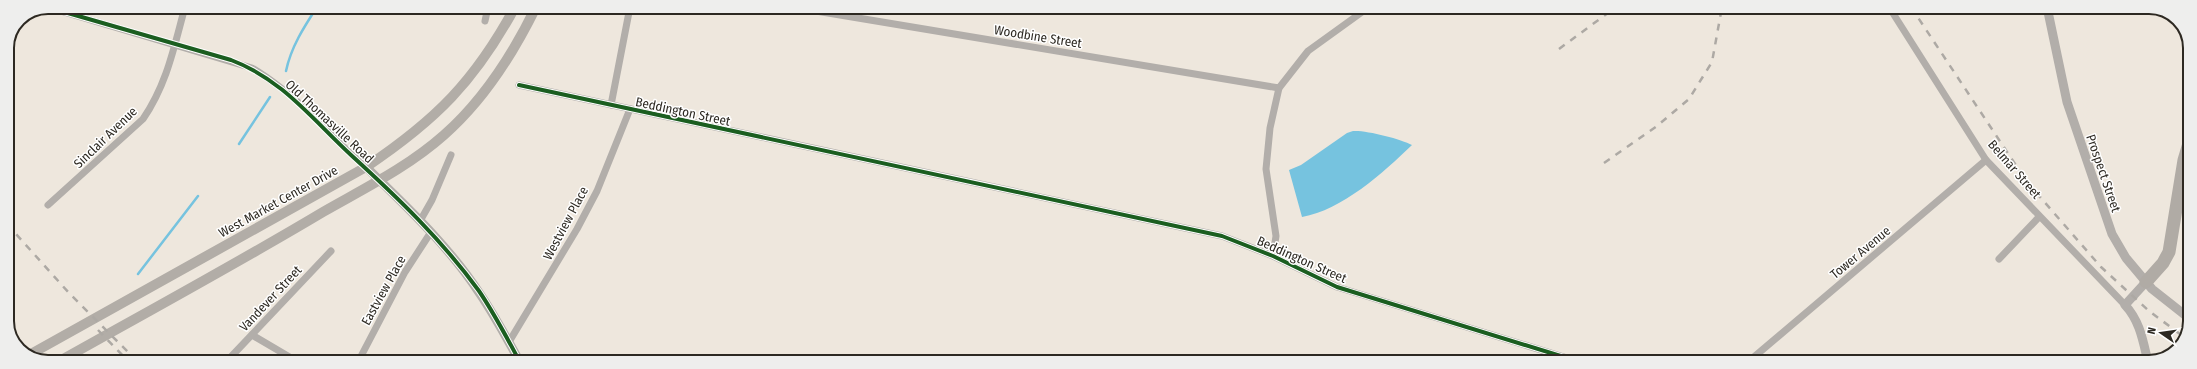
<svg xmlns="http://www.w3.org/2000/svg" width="2197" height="369" font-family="'Fira Sans Condensed',sans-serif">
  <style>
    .water { fill: #76c3df }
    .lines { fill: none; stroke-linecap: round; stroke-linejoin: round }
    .stream { stroke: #76c3df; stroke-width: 2.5 }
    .minor { stroke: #b2aeaa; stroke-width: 7 }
    .tertiary { stroke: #b2aeaa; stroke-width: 9 }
    .secondary { stroke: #b2ada7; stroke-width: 10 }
    .motorway { stroke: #b0aba5; stroke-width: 13 }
    .rail { stroke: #ada9a4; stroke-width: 2.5; stroke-dasharray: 7 7; stroke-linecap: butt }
    .cycleway-casing { stroke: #fff; stroke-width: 6 }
    .cycleway { stroke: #1b5e20; stroke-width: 4 }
    .labels { text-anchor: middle; stroke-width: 3; stroke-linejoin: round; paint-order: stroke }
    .street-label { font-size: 13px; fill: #2d2922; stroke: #fff }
    .rim { fill: none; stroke: #2d2922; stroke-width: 2 }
  </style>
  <rect width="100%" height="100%" fill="#eee7dd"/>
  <!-- water -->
  <path class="water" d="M1353 131C1366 130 1401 139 1412 145 1383 173 1342 210 1302 217L1289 170 1301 165 1347 133Z"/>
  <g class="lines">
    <!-- stream -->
    <g class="stream">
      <path d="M286 71C291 47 304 27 317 7"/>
      <path d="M239 144 270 97"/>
      <path d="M138 274 198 196"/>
    </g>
    <!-- minor -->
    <g class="minor">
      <path d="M47 7 252 68C274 81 294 98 313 116 331 133 347 152 366 167"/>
      <path d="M792 7 1279 88"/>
      <path d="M1889 7 1986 160 2125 305"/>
      <path d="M485 21 488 7"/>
      <path d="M519 85 1222 236 1273 256 1337 287 1580 362"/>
      <path d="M611 105 630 7"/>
      <path d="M48 205 143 119C167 84 174 47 185 7"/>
      <path d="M420 221 432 200 451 155"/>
      <path d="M1273 256 1276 236 1266 169 1270 128 1279 88 1308 51 1369 7"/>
      <path d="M1999 259 2039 217"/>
      <path d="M252 335 298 362"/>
      <path d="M509 342 577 229 597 191 630 109"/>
      <path d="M226 362 331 251"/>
      <path d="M358 362 405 272 431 232"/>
      <path d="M1748 362 1986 160"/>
    </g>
    <!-- tertiary -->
    <g class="tertiary">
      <path d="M2047 7 2067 102 2112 234 2126 258 2152 289 2190 319"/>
      <path d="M366 167C406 206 449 246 480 294 495 316 507 339 520 362"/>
      <path d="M2146 282 2125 305C2140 321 2143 341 2148 362"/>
    </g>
    <!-- secondary -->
    <g class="secondary">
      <path d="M29 355 366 167C436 120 475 81 515 7"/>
      <path d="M58 362C147 312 236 264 323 212 365 188 408 167 444 135 484 100 513 54 536 7"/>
    </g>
    <!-- motorway -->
    <path class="motorway" d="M2146 282 2163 263 2169 252 2184 160 2190 140"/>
    <!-- rail -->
    <g class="rail">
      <path d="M1911 7 2027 182 2101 267 2149 311 2184 337"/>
      <path d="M1559 49 1616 7"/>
      <path d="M1604 163 1657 126 1689 99 1712 62 1722 7"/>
      <path d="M7 224 69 293 138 362"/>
      <path d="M98 330 129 362"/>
    </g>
    <!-- cycleway casing -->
    <g class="cycleway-casing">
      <g id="cycleway">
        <path d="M47 7 231 60C282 79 312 119 351 155 397 197 442 240 479 291 494 313 507 338 520 362"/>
        <path d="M519 85 1222 236 1273 256 1337 287 1580 362"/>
      </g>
    </g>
    <!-- cycleway -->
    <use href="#cycleway" class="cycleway"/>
  </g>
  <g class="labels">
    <!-- street labels -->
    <g class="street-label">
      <text transform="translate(1038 36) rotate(9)" y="5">Woodbine Street</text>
      <text transform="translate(683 111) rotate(12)" y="5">Beddington Street</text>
      <text transform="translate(330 121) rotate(43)" y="5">Old Thomasville Road</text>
      <text transform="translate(105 137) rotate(-44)" y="5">Sinclair Avenue</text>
      <text transform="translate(2015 169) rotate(49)" y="5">Belmar Street</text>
      <text transform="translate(2104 173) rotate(71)" y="5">Prospect Street</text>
      <text transform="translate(278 201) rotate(-29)" y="5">West Market Center Drive</text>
      <text transform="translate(565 223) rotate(-62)" y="5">Westview Place</text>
      <text transform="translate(1860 252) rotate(-40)" y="5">Tower Avenue</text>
      <text transform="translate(1302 259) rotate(24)" y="5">Beddington Street</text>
      <text transform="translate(383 290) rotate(-61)" y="5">Eastview Place</text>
      <text transform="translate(270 298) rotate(-47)" y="5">Vandever Street</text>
    </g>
  </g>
  <!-- crop -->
  <path d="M0 0H2197V369H0ZM48 14H2149A34 34 0 0 1 2183 48V321A34 34 0 0 1 2149 355H48A34 34 0 0 1 14 321V48A34 34 0 0 1 48 14Z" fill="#eeeeed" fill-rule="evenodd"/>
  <path class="rim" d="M48 14H2149A34 34 0 0 1 2183 48V321A34 34 0 0 1 2149 355H48A34 34 0 0 1 14 321V48A34 34 0 0 1 48 14Z"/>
  <!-- north arrow -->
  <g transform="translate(2161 333) rotate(283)" stroke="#ffffff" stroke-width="3" paint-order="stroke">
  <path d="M0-3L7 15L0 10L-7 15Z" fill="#2d2922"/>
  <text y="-6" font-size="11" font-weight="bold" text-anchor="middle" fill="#2d2922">N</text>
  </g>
</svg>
